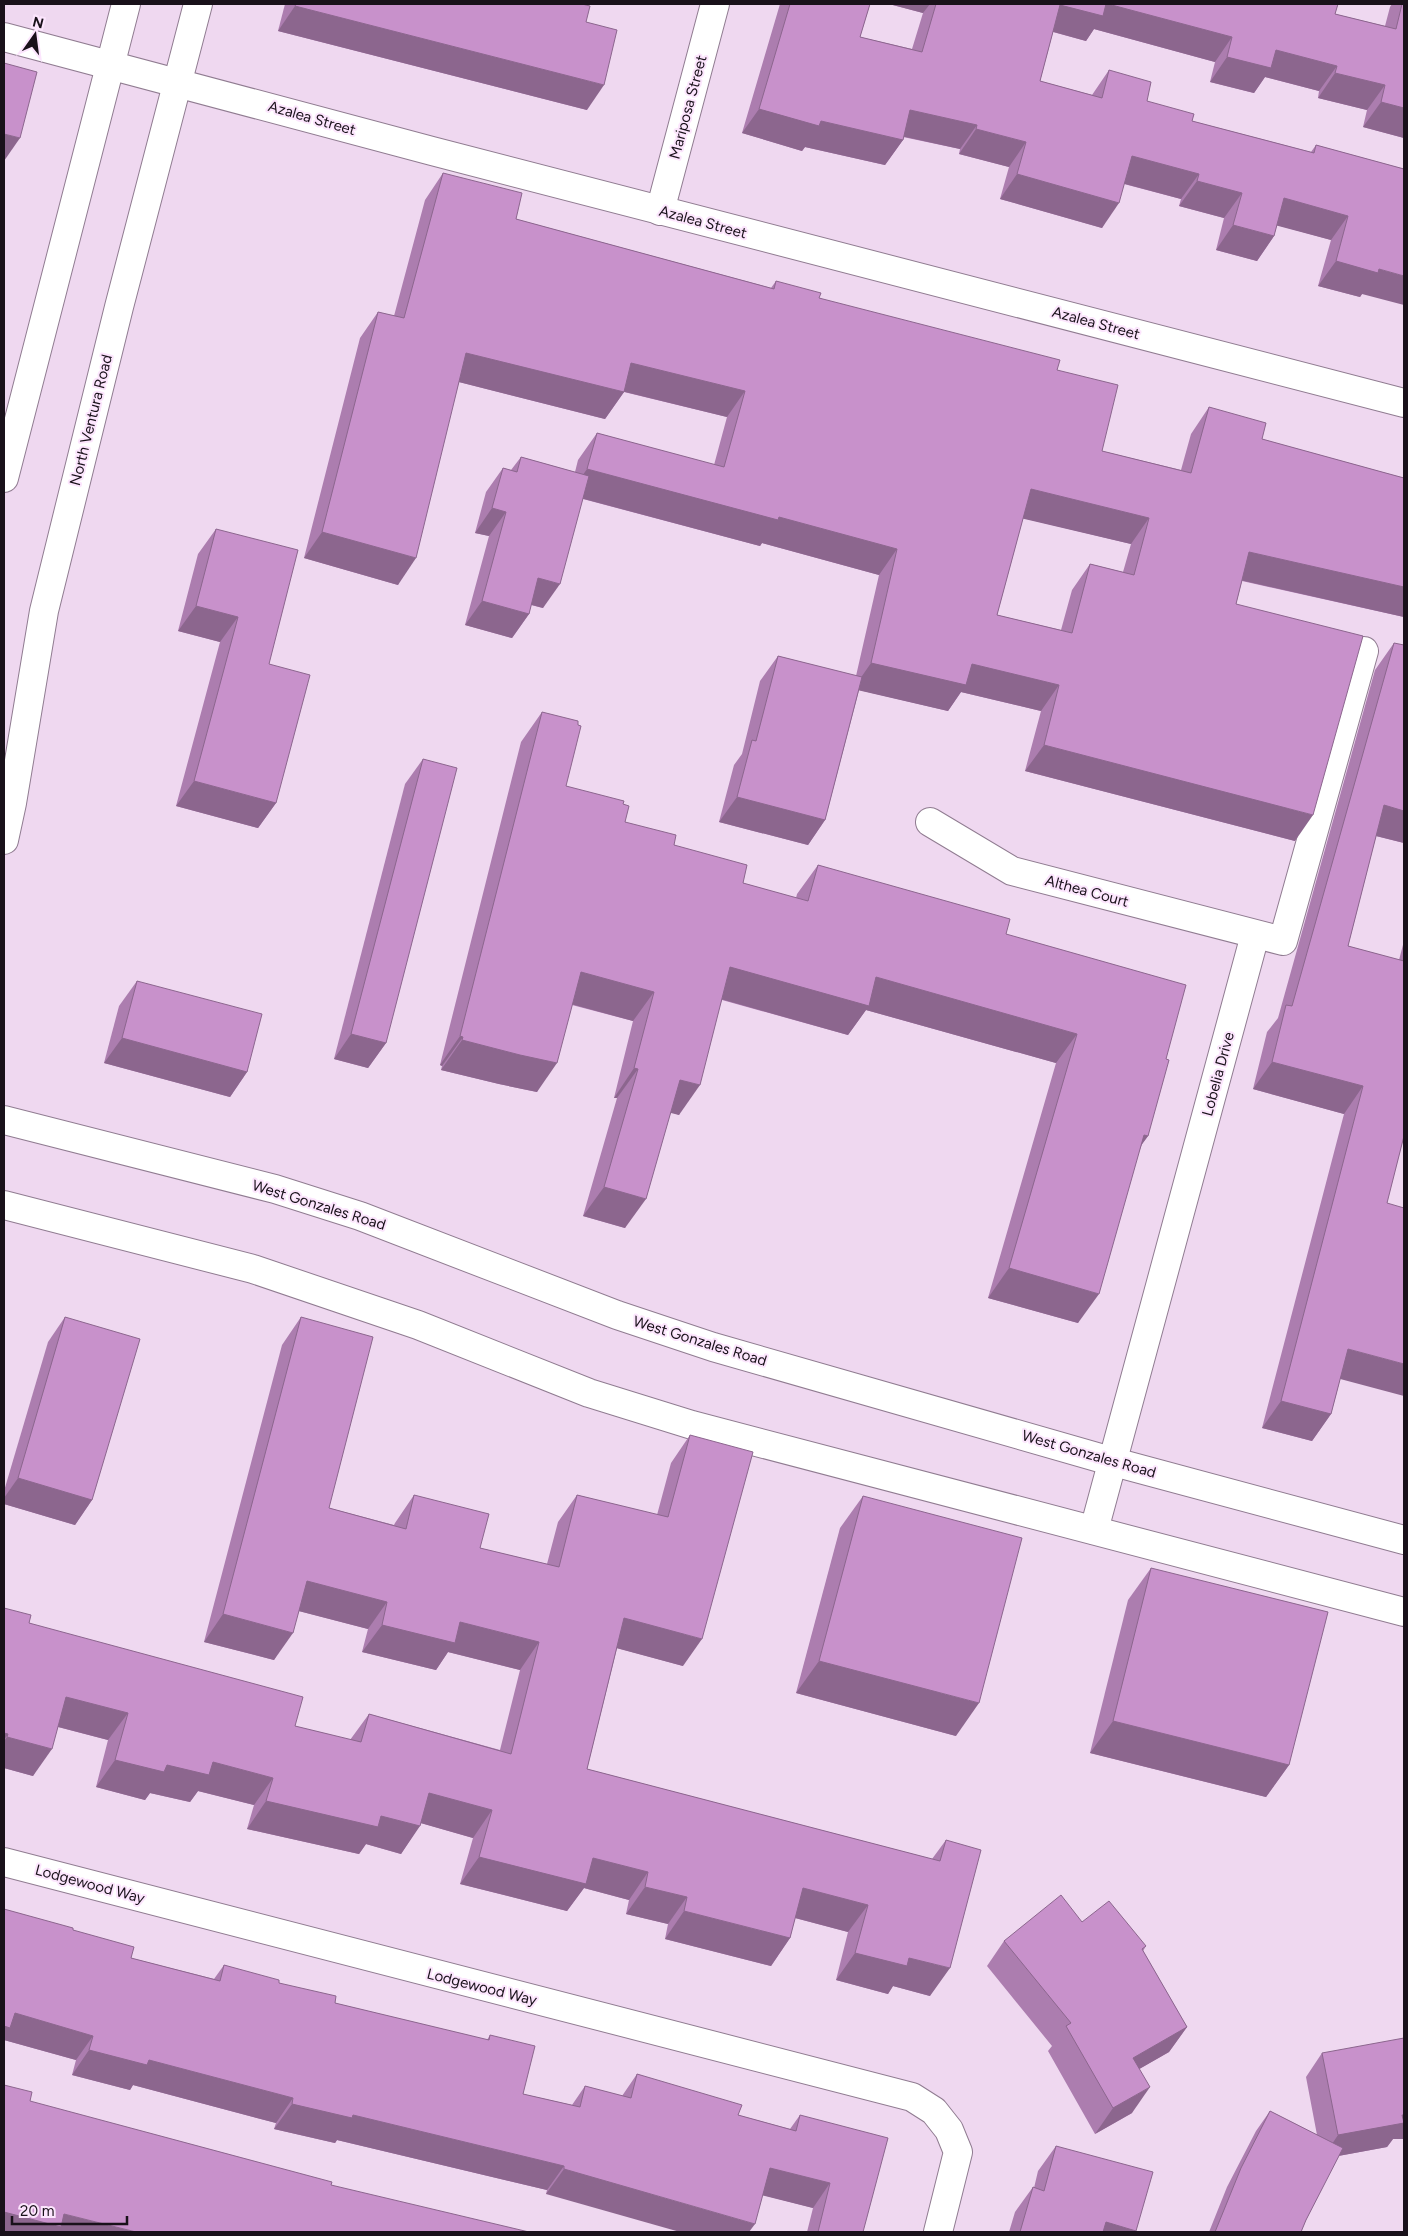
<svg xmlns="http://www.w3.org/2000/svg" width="1408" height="2236" font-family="Figtree,sans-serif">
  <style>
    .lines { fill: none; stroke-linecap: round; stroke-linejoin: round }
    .minor-casing { stroke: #907c91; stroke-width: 30 }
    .major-casing { stroke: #907c91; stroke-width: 30 }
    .minor { stroke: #fff; stroke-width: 28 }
    .major { stroke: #fff; stroke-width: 28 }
    .wall { fill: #ac7daf; fill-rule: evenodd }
    .shaded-wall { fill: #8c668e }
    .building { fill: #c891cb; stroke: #8c668e; fill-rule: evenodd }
    .labels { text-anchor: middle; stroke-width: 4; stroke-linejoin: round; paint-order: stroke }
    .street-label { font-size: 15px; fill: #19111a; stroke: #fce5fd }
  </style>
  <rect width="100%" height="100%" fill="#efd8f0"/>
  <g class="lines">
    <!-- minor casing -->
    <g class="minor-casing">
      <g id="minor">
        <path d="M4 37 432 151 1404 403"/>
        <path d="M660 211 715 4"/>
        <path d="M930 822 1012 871 1283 941 1364 651"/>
        <path d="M1094 1530 1255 935"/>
        <path d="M4 1862 912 2097 934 2111 949 2130 958 2152 938 2232"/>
      </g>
    </g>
    <!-- major casing -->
    <g class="major-casing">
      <g id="major">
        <path d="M4 478 126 4"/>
        <path d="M4 840 12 803 44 611 119 307 198 4"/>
        <path d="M4 1120 275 1189 360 1216 617 1315 713 1347 1114 1462 1404 1540"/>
        <path d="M4 1205 253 1269 418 1325 589 1393 692 1425 1404 1612"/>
      </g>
    </g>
    <!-- minor -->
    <use href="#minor" class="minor"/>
    <!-- major -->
    <use href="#major" class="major"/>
  </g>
  <!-- wall -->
  <g class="wall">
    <path d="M285 4H582L586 22 587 110 278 31Z"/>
    <path d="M780 4H870L860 37 912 49 923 13 889 4H1338L1335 14 1385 26 1390 7 1392 4H1404V138L1363 127 1367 110 1318 98 1319 91 1265 77 1254 93 1210 82 1215 62 1094 29 1086 41 1053 32 1040 81 1092 95 1109 70 1147 101 1192 121 1311 152 1316 145 1404 169 1362 294 1360 297 1318 286 1331 240 1277 225 1274 236 1257 261 1216 250 1224 218 1179 206 1181 199 1124 184 1102 228 1000 199 1009 167 959 154 960 149 903 137V140L885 165 805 147 802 151 742 133Z"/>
    <path d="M443 173 516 219 771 288 776 281 819 298 1057 370 1102 451 1181 470 1191 434 1209 407 1262 439 1382 472 1404 478V617L1242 581 1236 604 1295 841 1025 771 1041 711 961 692 948 711 859 690 825 820 808 845 719 822 734 765 742 754 760 681 778 656 856 676 879 575 762 543 760 546 583 499 543 608 531 605 529 614 512 638 465 625 489 536 475 533 486 492 503 468 511 470 521 457 575 472 578 460 597 433 714 465 727 417 624 392 605 419 459 382 398 585 304 558 360 338 378 312 394 316 425 200ZM1023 518 1131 544 1123 572 1090 564 1072 590 1061 630 997 615Z"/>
    <path d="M216 529 269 664 276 803 258 828 176 806 220 642 178 631 198 554Z"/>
    <path d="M1394 643 1404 843 1376 836 1348 946 1399 960 1404 941V1136L1331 1414 1312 1441 1262 1428 1344 1114 1253 1089 1267 1032 1278 1018 1375 670Z"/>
    <path d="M542 712 566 786 623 804 625 822 674 845 743 883 796 898 797 894 818 865 1006 934 1166 1059 1148 1136 1142 1144 1078 1323 988 1298 1056 1063 866 1010 848 1035 722 1000 679 1115 671 1112 625 1228 583 1216 617 1098H614L633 1021 572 1005 537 1092 499 1084 441 1070 442 1066 440 1065 521 742Z"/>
    <path d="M423 759 386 1043 368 1068 334 1059 405 784Z"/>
    <path d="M137 981 247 1072 230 1097 104 1063 119 1006Z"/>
    <path d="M65 1317 92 1500 75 1525 4 1504V1491L48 1342Z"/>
    <path d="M301 1317 329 1508 394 1525 395 1523 414 1495 480 1548 547 1564 558 1522 577 1495 657 1515 671 1463 690 1435 683 1666 617 1648 587 1769 932 1859 946 1840 930 1996 893 1986 888 1994 836 1980 848 1932 795 1918 790 1938 771 1966 665 1939 668 1924 626 1914 629 1900 584 1888 567 1911 460 1884 473 1838 421 1823 401 1854 366 1844 359 1854 247 1829 254 1805 198 1791 190 1802 150 1793 145 1800 96 1787 108 1740 58 1727 33 1776 4 1768V1608L29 1623 295 1726 350 1740 369 1714 500 1750 520 1670 448 1652 436 1670 362 1652 368 1629 299 1611 274 1660 204 1642 282 1345Z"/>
    <path d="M863 1496 956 1736 796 1693 840 1528Z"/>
    <path d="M1151 1568 1289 1765 1266 1797 1090 1753 1128 1600Z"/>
    <path d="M4 1909 73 1930 131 1958 214 1979 224 1965 279 1983 335 2003 487 2040 490 2035 523 2094 572 2105 585 2086 622 2096 637 2074 738 2115 790 2129 800 2115 863 2232H807L813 2208 763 2195 546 2194 547 2190 337 2140 335 2143 274 2129 276 2123 133 2085 130 2090 72 2075 76 2060 4 2040Z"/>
    <path d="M1082 1922 1146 1946 1143 1951 1187 2027 1169 2052 1139 2069 1132 2113 1095 2134 1048 2051 1052 2046 987 1966 1004 1941Z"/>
    <path d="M1322 2053 1393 2139 1387 2147 1338 2156 1306 2220 1301 2232H1209L1227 2187 1256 2131 1270 2111 1317 2135 1306 2077Z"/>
    <path d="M1056 2146 1136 2232H1009L1015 2212 1033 2187 1034 2188 1038 2171Z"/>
  </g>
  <!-- shaded-wall -->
  <g class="shaded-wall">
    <path d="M889 4H930L923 13Z"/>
    <path d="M1108 4 1232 37 1215 62 1094 29 1086 41 1043 29 1060 5Z"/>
    <path d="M295 6 604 85 587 110 278 31Z"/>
    <path d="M1276 50 1337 66 1319 91 1265 77 1254 93 1210 82 1227 57Z"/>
    <path d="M1335 73 1385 85 1367 110 1318 98Z"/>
    <path d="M1381 102 1404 108V138L1363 127Z"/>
    <path d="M759 109 821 121 903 140 885 165 805 147 802 151 742 133Z"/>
    <path d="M910 110 977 125 960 149 892 134Z"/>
    <path d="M976 129 1026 142 1009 167 959 154Z"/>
    <path d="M4 134 20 138 4 161Z"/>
    <path d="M1132 156 1199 174 1181 199 1114 181Z"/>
    <path d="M1017 174 1119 203 1102 228 1000 199Z"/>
    <path d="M1197 181 1242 193 1224 218 1179 206Z"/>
    <path d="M1284 198 1348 216 1331 240 1267 223Z"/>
    <path d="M1233 225 1274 236 1257 261 1216 250Z"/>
    <path d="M1336 261 1379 269 1404 276V305L1362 294 1360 297 1318 286Z"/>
    <path d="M466 353 624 392 605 419 447 379Z"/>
    <path d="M631 363 745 391 727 417 613 389Z"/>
    <path d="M587 469 779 517 897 549 879 575 762 543 760 546 569 495Z"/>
    <path d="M1031 489 1149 518 1131 544 1012 516Z"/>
    <path d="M492 508 506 512 489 536 475 533Z"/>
    <path d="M322 532 416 558 398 585 304 558Z"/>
    <path d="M1249 552 1404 587V617L1231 578Z"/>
    <path d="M538 578 560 584 543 608 521 602Z"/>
    <path d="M482 601 529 614 512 638 465 625Z"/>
    <path d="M196 606 238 617 220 642 178 631Z"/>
    <path d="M871 663 972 664 1059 685 1041 711 961 692 948 711 853 689Z"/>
    <path d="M1044 745 1313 815 1295 841 1025 771Z"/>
    <path d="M194 781 276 803 258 828 176 806Z"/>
    <path d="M737 797 825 820 808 845 719 822Z"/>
    <path d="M1384 805 1404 811V843L1364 833Z"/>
    <path d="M730 967 876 977 1077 1034 1056 1063 866 1010 848 1035 710 996Z"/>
    <path d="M581 972 654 992 633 1021 560 1001Z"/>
    <path d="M351 1034 386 1043 368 1068 334 1059Z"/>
    <path d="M460 1036 463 1037 442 1066 440 1065Z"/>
    <path d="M122 1038 247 1072 230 1097 104 1063Z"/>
    <path d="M462 1040 557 1063 537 1092 499 1084 441 1070Z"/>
    <path d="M1272 1062 1363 1086 1344 1114 1253 1089Z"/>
    <path d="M634 1068 638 1069 617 1098H614Z"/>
    <path d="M680 1080 700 1085 679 1115 659 1110Z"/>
    <path d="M1144 1135 1148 1136 1127 1165Z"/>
    <path d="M604 1187 646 1199 625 1228 583 1216Z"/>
    <path d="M1009 1268 1099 1294 1078 1323 988 1298Z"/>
    <path d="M1348 1349 1404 1364V1396L1329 1376Z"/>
    <path d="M1281 1401 1331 1414 1312 1441 1262 1428Z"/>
    <path d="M18 1478 92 1500 75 1525 4 1504V1498Z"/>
    <path d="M307 1581 387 1602 368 1629 287 1608Z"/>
    <path d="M223 1614 293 1633 274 1660 204 1642Z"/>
    <path d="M624 1618 702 1639 683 1666 605 1645Z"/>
    <path d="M460 1622 539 1642 520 1670 448 1652 436 1670 362 1652 382 1625Z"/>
    <path d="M819 1661 979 1703 956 1736 796 1693Z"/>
    <path d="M66 1697 128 1713 108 1740 47 1724Z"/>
    <path d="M1113 1721 1289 1765 1266 1797 1090 1753Z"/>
    <path d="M4 1733 8 1734 4 1740Z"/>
    <path d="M7 1737 52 1749 33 1776 4 1768V1741Z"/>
    <path d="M115 1760 167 1765 213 1762 273 1778 254 1805 198 1791 190 1802 150 1793 145 1800 96 1787Z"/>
    <path d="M429 1793 492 1810 473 1838 410 1820Z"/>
    <path d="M266 1801 381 1816 420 1826 401 1854 366 1844 359 1854 247 1829Z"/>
    <path d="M479 1857 593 1858 648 1872 629 1900 584 1888 567 1911 460 1884Z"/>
    <path d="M645 1887 687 1897 668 1924 626 1914Z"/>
    <path d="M803 1888 868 1905 848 1932 784 1915Z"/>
    <path d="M684 1911 790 1938 771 1966 665 1939Z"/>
    <path d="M855 1953 909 1958 950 1968 930 1996 893 1986 888 1994 836 1980Z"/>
    <path d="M15 2013 93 2036 76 2060 4 2040V2026Z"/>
    <path d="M1187 2027 1169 2052 1115 2083 1133 2058Z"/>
    <path d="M89 2050 149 2060 293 2098 276 2123 133 2085 130 2090 72 2075Z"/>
    <path d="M1150 2087 1132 2113 1095 2134 1113 2108Z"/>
    <path d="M292 2104 353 2115 564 2166 547 2190 337 2140 335 2143 274 2129Z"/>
    <path d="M1402 2115H1404V2139H1393L1387 2147 1322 2159 1338 2135Z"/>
    <path d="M770 2168 830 2183 813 2208 753 2193Z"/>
    <path d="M564 2169 755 2224 749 2232H680L546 2194Z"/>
    <path d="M4 2212 64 2214 136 2232H4Z"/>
    <path d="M1106 2222 1136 2231V2232H1099Z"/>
  </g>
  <!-- building -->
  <g class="building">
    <path d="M296 4H582L590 6 586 22 617 30 604 85 295 6Z"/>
    <path d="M790 4H870L860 37 922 52 936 4H1106L1103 16 1060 5 1040 81 1102 98 1109 70 1151 82 1147 101 1194 114 1192 121 1314 153 1316 145 1404 169V276L1379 269 1378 273 1336 261 1348 216 1284 198 1274 236 1233 225 1242 193 1197 181 1199 174 1132 156 1119 203 1017 174 1026 142 976 129 977 125 910 110 903 140 821 121 819 126 759 109Z"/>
    <path d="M1108 4H1338L1335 14 1396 29 1402 4H1404V108L1381 102 1385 85 1335 73 1337 66 1276 50 1271 68 1227 57 1232 37Z"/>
    <path d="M4 63 37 72 20 138 4 134Z"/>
    <path d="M443 173 522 193 516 219 774 289 776 281 821 293 819 298 1060 360 1057 370 1118 385 1102 451 1191 473 1209 407 1266 423 1262 439 1382 472 1404 478V587L1249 552 1236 604 1363 636 1313 815 1044 745 1059 685 972 664 966 685 871 663 897 549 779 517 778 520 587 469 597 433 724 467 745 391 631 363 624 392 466 353 416 558 322 532 378 312 404 318ZM1031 489 1149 518 1134 575 1090 564 1072 633 997 615Z"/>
    <path d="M521 457 589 476 560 584 538 578 529 614 482 601 506 512 492 508 503 468 517 472Z"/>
    <path d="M216 529 298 550 269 664 310 675 276 803 194 781 238 617 196 606Z"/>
    <path d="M1394 643 1404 645V811L1384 805 1348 946 1404 961V1136L1387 1203 1404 1208V1364L1348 1349 1331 1414 1281 1401 1363 1086 1272 1062 1286 1005 1292 1006Z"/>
    <path d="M778 656 862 677 825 820 737 797 752 740 756 741Z"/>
    <path d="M542 712 578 721V725L581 726 566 786 624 801 623 804 629 806 625 822 676 835 674 845 747 865 743 883 808 901 818 865 1010 919 1006 934 1186 985 1166 1059 1169 1060 1148 1136 1144 1135 1099 1294 1009 1268 1077 1034 876 977 869 1006 730 967 700 1085 680 1080 646 1199 604 1187 638 1069 634 1068 654 992 581 972 557 1063 520 1055 462 1040 463 1037 460 1036Z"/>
    <path d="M423 759 457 768 386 1043 351 1034Z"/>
    <path d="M137 981 262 1014 247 1072 122 1038Z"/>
    <path d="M65 1317 140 1339 92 1500 18 1478Z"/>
    <path d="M301 1317 373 1337 329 1508 406 1529 414 1495 489 1514 480 1548 559 1567 577 1495 668 1517 690 1435 753 1452 702 1639 624 1618 587 1769 940 1861 946 1840 981 1850 950 1968 909 1958 907 1966 855 1953 868 1905 803 1888 790 1938 684 1911 687 1897 645 1887 648 1872 593 1858 586 1884 479 1857 492 1810 429 1793 420 1826 381 1816 378 1827 266 1801 273 1778 213 1762 209 1775 167 1765 164 1772 115 1760 128 1713 66 1697 52 1749 7 1737 8 1734 4 1733V1608L31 1615 29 1623 303 1697 295 1726 361 1742 369 1714 511 1754 539 1642 460 1622 455 1643 382 1625 387 1602 307 1581 293 1633 223 1614Z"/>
    <path d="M863 1496 1022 1538 979 1703 819 1661Z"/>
    <path d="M1151 1568 1328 1612 1289 1765 1113 1721Z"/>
    <path d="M1061 1895 1082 1922 1109 1901 1146 1946 1142 1949 1187 2027 1133 2058 1150 2087 1113 2108 1066 2026 1071 2023 1004 1941Z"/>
    <path d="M4 1909 73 1928V1930L134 1947 131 1958 220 1981 224 1965 279 1980V1983L336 1996 335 2003 489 2040 490 2035 535 2046 523 2094 580 2107 585 2086 631 2098 637 2074 742 2105 738 2115 796 2131 800 2115 888 2138 863 2232H818L830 2183 770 2168 755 2224 564 2169V2166L353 2115 352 2118 292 2104 293 2098 149 2060 147 2065 89 2050 93 2036 15 2013 10 2028 4 2026Z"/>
    <path d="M1404 2038V2115H1402L1404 2123 1338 2135 1322 2053Z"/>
    <path d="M4 2085 32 2092 30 2101 332 2182 331 2185 529 2232H136L64 2214 61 2227 4 2212Z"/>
    <path d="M1270 2111 1343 2148 1306 2220 1301 2232H1215L1241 2168Z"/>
    <path d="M1056 2146 1153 2172 1136 2231 1106 2222 1103 2232H1020L1033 2187 1044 2191Z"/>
  </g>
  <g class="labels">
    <!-- street labels -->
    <g class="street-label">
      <text transform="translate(688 107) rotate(-75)" y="5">Mariposa Street</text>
      <text transform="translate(312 118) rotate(16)" y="5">Azalea Street</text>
      <text transform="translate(703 222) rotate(15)" y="5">Azalea Street</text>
      <text transform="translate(1096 323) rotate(15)" y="5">Azalea Street</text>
      <text transform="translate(91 420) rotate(-76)" y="5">North Ventura Road</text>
      <text transform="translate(1087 891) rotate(15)" y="5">Althea Court</text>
      <text transform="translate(1218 1074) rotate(-75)" y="5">Lobelia Drive</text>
      <text transform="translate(319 1205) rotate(17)" y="5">West Gonzales Road</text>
      <text transform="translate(700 1341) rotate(17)" y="5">West Gonzales Road</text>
      <text transform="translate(1089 1454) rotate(16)" y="5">West Gonzales Road</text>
      <text transform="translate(90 1884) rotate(15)" y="5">Lodgewood Way</text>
      <text transform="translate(482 1987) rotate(14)" y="5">Lodgewood Way</text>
    </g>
  </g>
  <!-- border -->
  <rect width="1408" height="2236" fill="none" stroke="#19111a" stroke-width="10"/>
  <!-- north arrow -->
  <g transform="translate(35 35) rotate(14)" stroke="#fce5fd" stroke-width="4" paint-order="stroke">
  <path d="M0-4L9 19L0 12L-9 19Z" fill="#19111a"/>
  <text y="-8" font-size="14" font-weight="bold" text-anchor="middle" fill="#19111a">N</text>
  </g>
  <!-- scale -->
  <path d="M12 2216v8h115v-8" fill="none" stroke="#19111a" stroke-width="2.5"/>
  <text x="20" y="2216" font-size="15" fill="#19111a" stroke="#fce5fd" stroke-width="4" paint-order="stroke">20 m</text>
</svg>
